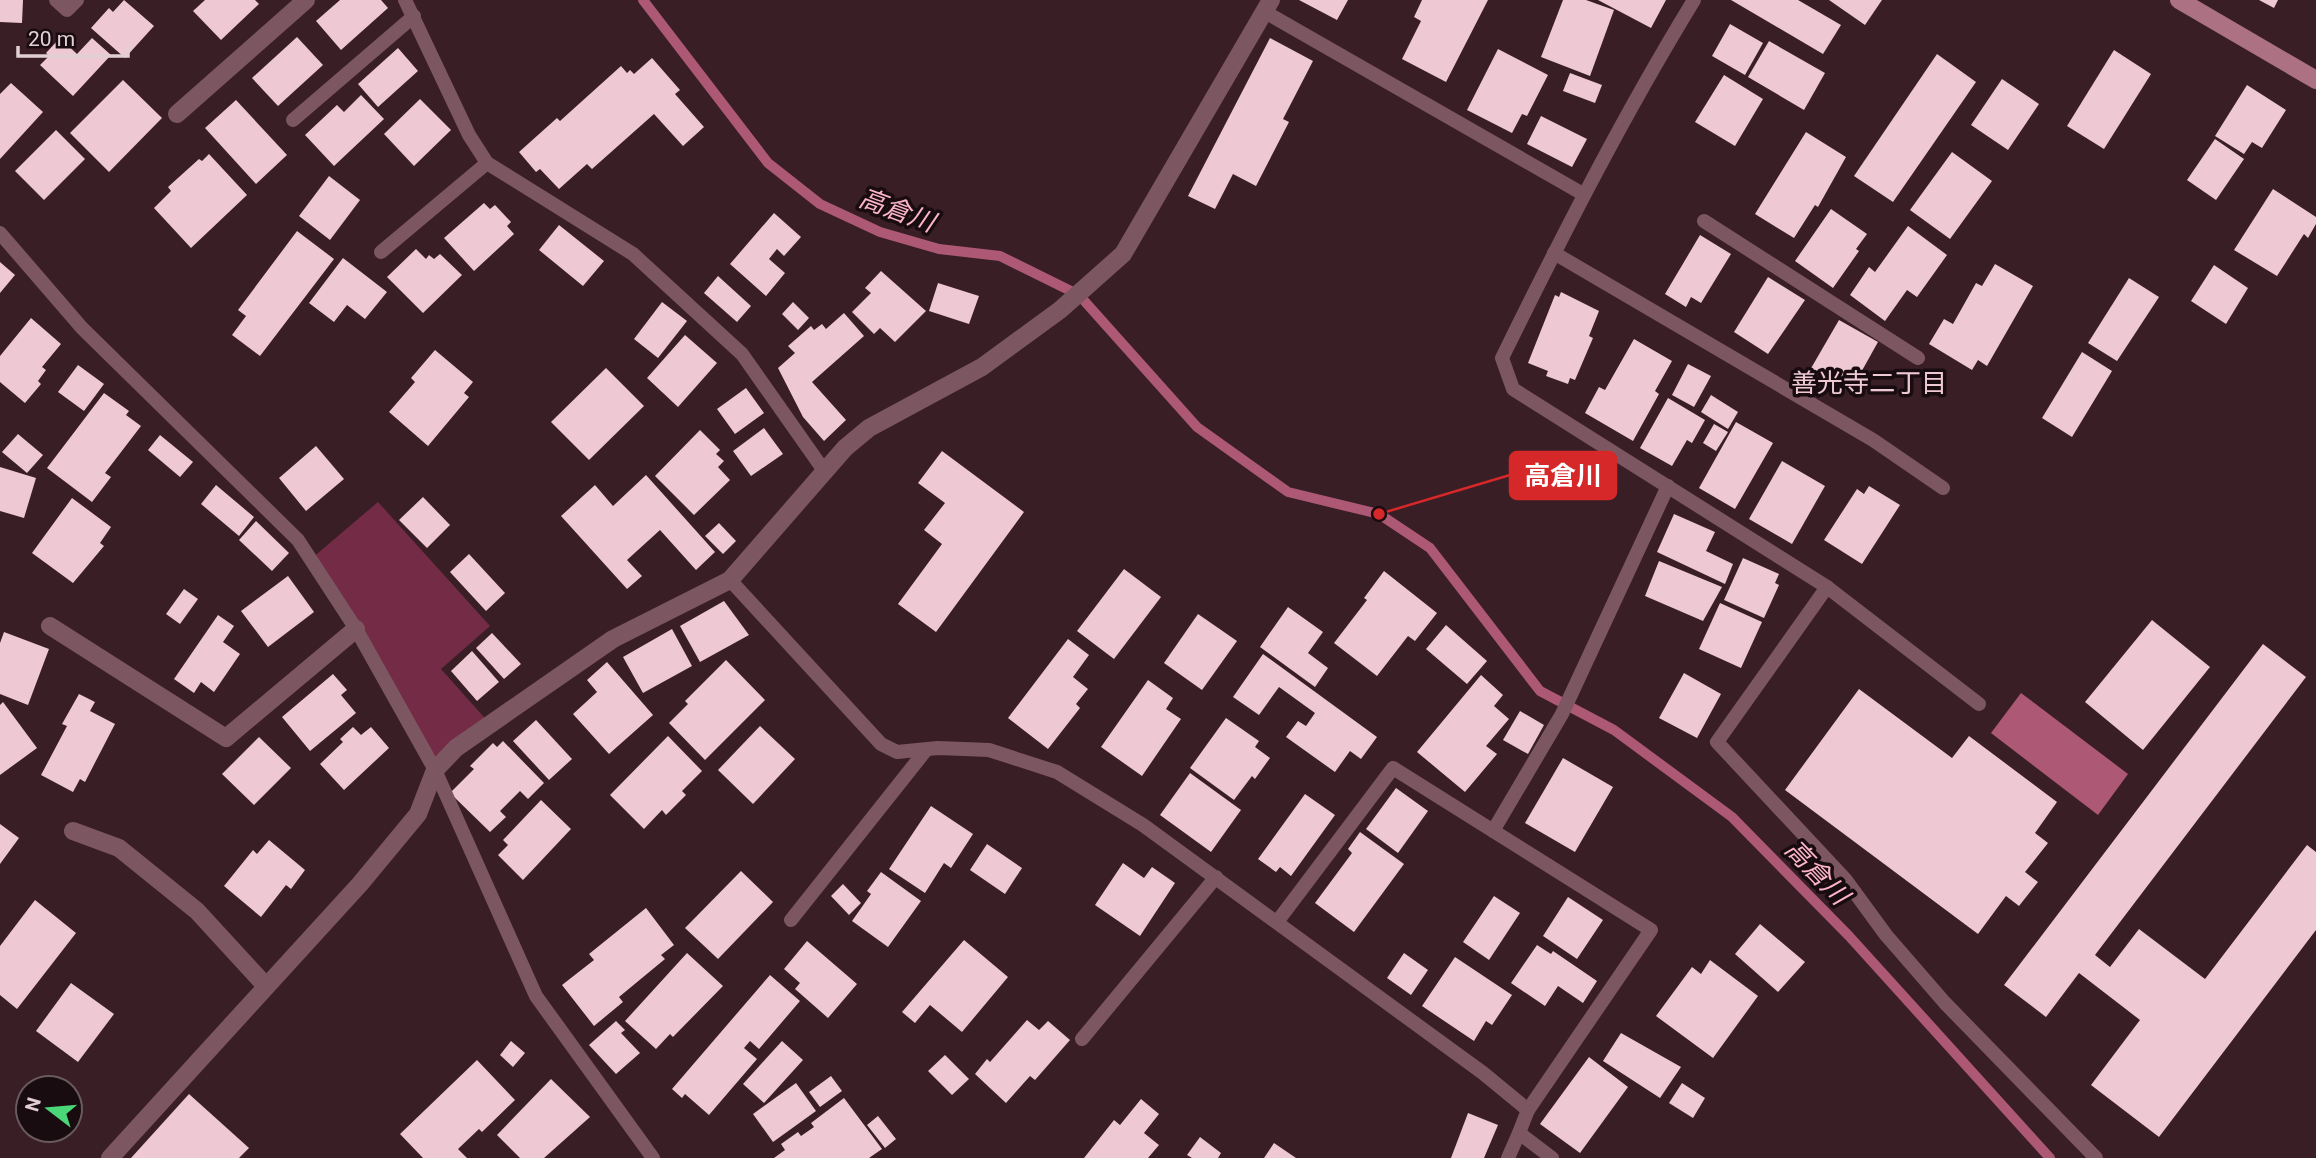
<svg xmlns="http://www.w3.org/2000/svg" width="2316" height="1158" font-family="Roboto,'Noto Sans JP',sans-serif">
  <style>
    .green { fill: #742c46 }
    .water { fill: #ad5975 }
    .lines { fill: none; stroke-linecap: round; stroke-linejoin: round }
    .stream { stroke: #ad5975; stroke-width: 10 }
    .building { fill: #eec8d2 }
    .service { stroke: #7c5762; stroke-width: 14 }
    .minor { stroke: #7c5762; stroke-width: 18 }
    .secondary { stroke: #ac7182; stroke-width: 18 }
    .labels { text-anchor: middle; stroke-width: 7; stroke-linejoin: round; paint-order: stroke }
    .water-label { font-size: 26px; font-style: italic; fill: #fcb4c9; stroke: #180c10 }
    .neighbourhood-label { font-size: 26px; fill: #eec9d3; stroke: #180c10 }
    .leader { fill: none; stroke: #d62828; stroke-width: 2.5 }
    .callout-dot { fill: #d62828; stroke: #180c10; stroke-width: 2.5 }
    .callout { fill: #d62828; stroke: #d62828; stroke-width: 2.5 }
    .callout-label { font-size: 26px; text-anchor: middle; font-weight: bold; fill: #fff }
  </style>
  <rect width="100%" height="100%" fill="#391e26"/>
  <!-- green -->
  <path class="green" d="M378 502 490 626 441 669 490 724 435 770 311 559Z"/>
  <!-- water -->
  <path class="water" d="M2021 693 2128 774 2098 815 1991 733Z"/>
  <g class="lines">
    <!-- stream -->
    <path class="stream" d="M643 0 768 163 820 204 880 232 939 249 1000 256 1079 295 1197 427 1288 492 1379 514 1430 548 1540 691 1614 730 1732 817 1849 936 2050 1158"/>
  </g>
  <!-- building -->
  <g class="building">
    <path d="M0 0H23L22 23 0 22Z"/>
    <path d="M124 0 154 26 125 58 91 28 109 8 113 12Z"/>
    <path d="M205 0H255L259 4 221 40 193 11Z"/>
    <path d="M340 0H381L388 8 341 50 316 21Z"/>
    <path d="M1299 0H1348L1337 20Z"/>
    <path d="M1422 0H1488L1446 82 1402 59 1421 21 1414 17Z"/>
    <path d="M1563 0H1586L1614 10 1590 76 1541 57Z"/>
    <path d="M1598 0H1666L1651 28Z"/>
    <path d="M1731 0H1798L1841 25 1823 54Z"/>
    <path d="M1829 0H1882L1865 25Z"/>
    <path d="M2259 0H2278L2274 8Z"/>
    <path d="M1730 24 1763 43 1745 75 1712 56Z"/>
    <path d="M297 37 323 65 278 106 252 78Z"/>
    <path d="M60 38 77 54 92 38 111 55 73 96 40 65 49 56 46 53Z"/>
    <path d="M1270 38 1313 61 1283 119 1289 122 1256 186 1233 174 1215 209 1188 196Z"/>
    <path d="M1769 41 1825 73 1804 110 1748 77Z"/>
    <path d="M398 48 418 71 378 107 358 84Z"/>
    <path d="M1498 49 1548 75 1527 116 1522 114 1512 133 1467 110Z"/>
    <path d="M2114 50 2151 74 2104 149 2067 126Z"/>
    <path d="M1937 54 1976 82 1893 202 1854 176Z"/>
    <path d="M652 58 680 90 675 94 704 127 683 146 654 114 592 169 587 164 559 189 540 169 536 172 519 152 557 118 560 121 621 66 627 73 630 70 634 74Z"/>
    <path d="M1570 73 1602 85 1595 103 1563 91Z"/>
    <path d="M1724 75 1763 99 1735 146 1695 122Z"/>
    <path d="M2002 79 2039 104 2008 150 1971 125Z"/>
    <path d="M123 80 162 118 109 172 70 133Z"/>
    <path d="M11 83 43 112 0 159V94Z"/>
    <path d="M2247 85 2286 110 2262 148 2252 142 2244 154 2215 136Z"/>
    <path d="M361 95 384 119 334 166 305 135 337 105 344 112Z"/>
    <path d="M420 99 451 130 414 166 384 134Z"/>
    <path d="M236 100 287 155 256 184 205 128Z"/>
    <path d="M1541 116 1587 139 1572 167 1527 144Z"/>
    <path d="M56 130 85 159 44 200 15 171Z"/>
    <path d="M1806 132 1846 157 1818 207 1815 205 1794 238 1755 214Z"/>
    <path d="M2215 139 2244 159 2216 200 2187 180Z"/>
    <path d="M1952 152 1992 181 1950 239 1910 210Z"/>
    <path d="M209 154 247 195 191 248 154 208 171 191 168 187 199 159 202 161Z"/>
    <path d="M329 176 360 200 330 240 299 216Z"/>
    <path d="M2273 189 2316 217V224L2308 238 2304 234 2277 276 2234 250Z"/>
    <path d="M484 203 490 209 495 205 511 222 507 226 514 234 474 271 444 238Z"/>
    <path d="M1831 209 1867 234 1856 249 1859 251 1833 288 1795 261Z"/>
    <path d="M774 213 801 237 784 256 777 249 769 259 785 273 766 296 730 264Z"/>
    <path d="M559 225 604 261 583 286 539 250Z"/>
    <path d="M1908 226 1947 255 1917 297 1907 290 1885 321 1850 295 1869 267 1875 272Z"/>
    <path d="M297 231 334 259 260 356 232 335 246 316 238 310Z"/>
    <path d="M1700 235 1731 254 1701 303 1691 297 1686 307 1665 294Z"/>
    <path d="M416 249 426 259 429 255 434 259 440 254 462 275 423 313 387 277Z"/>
    <path d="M343 258 387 292 365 319 347 305 334 322 309 303Z"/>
    <path d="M0 262 15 275 0 293Z"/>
    <path d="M1995 264 2033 286 1987 366 1978 360 1972 370 1929 344 1944 319 1953 324 1976 283 1982 286Z"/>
    <path d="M2214 265 2248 288 2226 324 2191 301Z"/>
    <path d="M881 271 926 311 895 342 880 328 874 334 852 312 871 293 865 288Z"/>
    <path d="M718 276 751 306 737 322 704 293Z"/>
    <path d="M1768 277 1805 300 1768 354 1734 332Z"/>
    <path d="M2129 278 2159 297 2117 361 2088 343Z"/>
    <path d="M938 283 979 296 969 324 929 311Z"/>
    <path d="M1561 292 1599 311 1589 336 1593 338 1575 380 1570 378 1568 384 1546 376 1548 371 1528 363 1555 295 1559 297Z"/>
    <path d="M662 302 687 321 658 358 634 339Z"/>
    <path d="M793 302 809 318 798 330 782 314Z"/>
    <path d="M844 313 864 336 812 382 846 420 824 441 803 417 778 368 795 353 788 346 811 326 814 330 822 324 826 329Z"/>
    <path d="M31 318 61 344 42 367 46 370 38 381 41 384 25 403 0 382V356Z"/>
    <path d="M1839 320 1878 342 1850 392 1810 370Z"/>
    <path d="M685 335 717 363 678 407 647 378Z"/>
    <path d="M1634 339 1672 361 1655 391 1659 394 1633 441 1585 413 1599 387 1605 390Z"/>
    <path d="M435 350 473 382 464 393 469 397 428 446 389 412 415 382 411 378Z"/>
    <path d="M2082 352 2112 371 2072 437 2042 418Z"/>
    <path d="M1688 364 1711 376 1694 407 1672 395Z"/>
    <path d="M78 365 104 384 84 411 58 392Z"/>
    <path d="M606 368 644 406 589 460 551 422Z"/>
    <path d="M746 388 764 413 735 434 717 409Z"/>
    <path d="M104 393 129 411 126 415 141 426 105 473 111 477 92 502 47 468Z"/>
    <path d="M1711 395 1738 412 1728 429 1701 412Z"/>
    <path d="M1668 398 1705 420 1692 443 1687 440 1672 466 1640 448Z"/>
    <path d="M1736 422 1773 443 1735 509 1699 488Z"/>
    <path d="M1714 424 1728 432 1716 451 1703 443Z"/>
    <path d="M764 428 783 454 751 476 733 451Z"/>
    <path d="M700 430 720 450 716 454 724 461 718 467 730 480 694 515 655 476Z"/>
    <path d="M18 434 43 455 27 473 2 452Z"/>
    <path d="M160 435 193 462 180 477 148 450Z"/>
    <path d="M316 446 344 479 306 511 279 478Z"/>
    <path d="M942 451 1024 512 936 632 898 604 942 544 924 530 945 503 918 483Z"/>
    <path d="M1782 461 1825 486 1792 544 1749 519Z"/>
    <path d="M0 467 36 478 24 518 0 511Z"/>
    <path d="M646 475 715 552 696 570 660 530 627 560 642 576 627 589 561 516 595 485 613 506Z"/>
    <path d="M216 485 254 517 239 536 201 504Z"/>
    <path d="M1869 486 1900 505 1862 564 1824 540 1857 489 1864 494Z"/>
    <path d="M423 497 450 525 427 548 399 520Z"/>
    <path d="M72 498 111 527 100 543 104 546 73 583 32 553Z"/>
    <path d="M1674 514 1715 532 1706 551 1733 564 1725 584 1657 552Z"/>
    <path d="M256 521 289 553 272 571 239 540Z"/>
    <path d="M719 523 736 541 723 554 705 536Z"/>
    <path d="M469 554 505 593 486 611 450 572Z"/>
    <path d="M1743 558 1779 574 1775 583 1779 585 1764 618 1724 600Z"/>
    <path d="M1659 561 1722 587 1703 621 1645 596Z"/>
    <path d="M1124 569 1161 597 1114 659 1077 631Z"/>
    <path d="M1384 571 1437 613 1415 641 1408 636 1377 676 1334 643 1367 600 1364 598Z"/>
    <path d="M288 576 314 612 268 647 241 611Z"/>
    <path d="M184 589 198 599 180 624 166 614Z"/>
    <path d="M724 601 749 635 700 662 680 626Z"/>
    <path d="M1720 603 1762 622 1741 668 1699 649Z"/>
    <path d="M1288 607 1323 632 1308 653 1328 668 1315 687 1260 647Z"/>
    <path d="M1198 614 1237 641 1202 690 1164 663Z"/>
    <path d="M218 615 234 626 223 642 240 654 214 692 201 682 194 693 174 679Z"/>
    <path d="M2152 620 2210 667 2143 750 2085 702Z"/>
    <path d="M1446 625 1487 661 1467 684 1426 649Z"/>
    <path d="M672 629 692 666 643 693 623 657Z"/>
    <path d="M4 632 49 649 28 705 0 694V643Z"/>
    <path d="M492 633 521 664 504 679 476 648Z"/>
    <path d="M1068 639 1089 655 1073 677 1088 689 1076 704 1080 708 1048 749 1008 718Z"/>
    <path d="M2263 644 2306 677 2095 955 2110 967 2139 929 2205 979 2307 845 2316 852V930L2159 1137 2091 1085 2140 1020 2079 973 2046 1017 2004 985Z"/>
    <path d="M472 651 499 682 477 701 451 671Z"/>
    <path d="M1263 654 1377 737 1361 759 1350 751 1335 772 1286 737 1298 721 1306 726 1315 713 1279 687 1259 715 1233 697Z"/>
    <path d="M726 660 765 700 705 760 669 723 688 704 685 701Z"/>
    <path d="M607 662 653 715 609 754 573 714 597 692 587 680Z"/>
    <path d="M1684 673 1721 694 1697 738 1659 718Z"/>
    <path d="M333 674 347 690 341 695 356 713 310 751 282 717Z"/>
    <path d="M1481 675 1503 695 1494 706 1509 719 1486 746 1497 754 1465 792 1417 752Z"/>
    <path d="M1148 680 1173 698 1166 709 1181 719 1142 776 1101 747Z"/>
    <path d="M1859 689 1952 758 1969 736 2057 802 2035 833 2048 843 2025 872 2038 882 2019 906 2006 896 1978 934 1785 790Z"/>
    <path d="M79 694 95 702 90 711 115 724 85 782 80 779 73 792 41 775 67 726 62 724Z"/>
    <path d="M3 702 37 748 0 775V705Z"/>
    <path d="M1520 711 1544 725 1528 754 1503 740Z"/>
    <path d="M1226 718 1259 741 1255 747 1270 758 1255 779 1252 776 1234 800 1190 768Z"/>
    <path d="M536 720 572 759 549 780 513 741Z"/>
    <path d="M760 726 795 759 753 804 718 770Z"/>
    <path d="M353 727 361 735 371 727 389 748 344 790 320 764 343 742 340 739Z"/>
    <path d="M668 736 702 771 682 791 686 795 666 815 662 810 644 829 610 795Z"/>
    <path d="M259 737 291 768 254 805 222 774Z"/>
    <path d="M503 741 544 783 528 799 520 791 500 811 506 817 490 832 450 793 474 769 470 766 493 743 497 747Z"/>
    <path d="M1563 758 1613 787 1575 852 1525 823Z"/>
    <path d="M1190 773 1241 810 1211 852 1160 815Z"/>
    <path d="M1396 788 1428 811 1398 853 1366 829Z"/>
    <path d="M1305 794 1335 815 1291 876 1280 867 1276 872 1258 859Z"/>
    <path d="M541 800 571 829 523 880 498 855 508 845 503 840Z"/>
    <path d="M931 806 973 834 951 868 944 863 925 893 889 869Z"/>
    <path d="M0 824 19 838 0 864Z"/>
    <path d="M1360 832 1404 864 1354 932 1315 903 1352 853 1348 849Z"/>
    <path d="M269 840 305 870 291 889 286 885 261 917 224 886 253 850 257 854Z"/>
    <path d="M987 844 1022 868 1005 894 970 870Z"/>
    <path d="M1123 863 1144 878 1152 867 1175 883 1140 936 1095 905Z"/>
    <path d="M741 871 773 902 718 959 685 928Z"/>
    <path d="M881 872 921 901 888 947 852 921 871 894 867 891Z"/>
    <path d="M843 884 861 903 849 915 831 896Z"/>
    <path d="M1494 896 1520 913 1489 960 1463 942Z"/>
    <path d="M1568 897 1603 920 1577 959 1543 936Z"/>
    <path d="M35 900 76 933 17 1009 0 995V946Z"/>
    <path d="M646 908 674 945 661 955 665 959 619 997 623 1002 594 1026 562 985 594 960 589 954Z"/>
    <path d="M1760 924 1805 962 1778 992 1735 954Z"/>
    <path d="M964 940 1008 977 962 1032 930 1005 915 1023 902 1012Z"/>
    <path d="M807 941 857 984 828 1018 795 989 800 983 784 969Z"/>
    <path d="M1537 945 1551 954 1553 951 1597 981 1583 1003 1558 986 1545 1006 1511 983Z"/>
    <path d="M687 953 723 986 673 1037 670 1034 656 1049 625 1021Z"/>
    <path d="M1404 953 1428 970 1411 995 1387 978Z"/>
    <path d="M1455 957 1512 995 1492 1025 1486 1021 1474 1041 1422 1006Z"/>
    <path d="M1710 960 1758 996 1713 1058 1656 1016 1692 967 1701 974Z"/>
    <path d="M770 975 800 1001 759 1049 750 1041 744 1048 757 1059 709 1115 685 1094 682 1098 672 1089Z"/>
    <path d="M71 983 114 1014 78 1062 36 1031Z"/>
    <path d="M1027 1020 1039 1030 1048 1021 1070 1040 1035 1080 1030 1076 1006 1103 975 1074 987 1059 990 1062Z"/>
    <path d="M616 1021 625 1030 621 1033 640 1053 616 1074 589 1045Z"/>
    <path d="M1621 1033 1681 1067 1660 1098 1603 1061Z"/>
    <path d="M511 1041 525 1053 513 1067 500 1055Z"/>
    <path d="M782 1041 803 1060 764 1103 743 1084Z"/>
    <path d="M945 1055 969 1079 952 1095 928 1071Z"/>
    <path d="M1589 1057 1628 1087 1580 1153 1540 1124Z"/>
    <path d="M477 1060 515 1100 482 1132 479 1129 458 1149 467 1158H423L400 1134Z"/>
    <path d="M831 1076 842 1091 820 1107 809 1092Z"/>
    <path d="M551 1079 590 1117 544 1158H520L497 1135Z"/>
    <path d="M796 1083 816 1111 773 1142 753 1114Z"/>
    <path d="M1682 1083 1705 1098 1693 1118 1669 1103Z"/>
    <path d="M189 1094 249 1148 239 1158H131Z"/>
    <path d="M844 1098 882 1149 869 1158H774L785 1150 781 1144 798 1132 801 1136 814 1127 811 1123Z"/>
    <path d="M1141 1099 1159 1114 1144 1133 1159 1145 1148 1158H1084L1114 1120 1120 1125Z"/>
    <path d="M1468 1113 1498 1125 1484 1158H1451Z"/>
    <path d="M878 1116 896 1139 885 1148 867 1125Z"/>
    <path d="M1200 1137 1221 1153 1218 1158H1192L1187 1155Z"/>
    <path d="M1274 1143 1296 1158H1264Z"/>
  </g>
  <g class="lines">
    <!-- service -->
    <g class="service">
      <path d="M56 0 67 10 77 0"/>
      <path d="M405 0 469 135 487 163 633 254 742 354 825 472"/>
      <path d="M1694 0C1623 116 1562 236 1502 358L1513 389 1827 587 1717 742 1845 879 1886 935 1945 1003 2096 1158"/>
      <path d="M1265 12 1583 194"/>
      <path d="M293 120 414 16"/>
      <path d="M1704 221 1918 358"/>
      <path d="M0 233 82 328 298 540 356 629 435 770 536 996 653 1158"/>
      <path d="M381 252 487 163"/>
      <path d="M1554 253 1873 440 1943 488"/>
      <path d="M730 580 881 744 897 752 938 748 989 750 1057 772 1143 825 1483 1073 1528 1110 1519 1133 1552 1158"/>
      <path d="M1827 587 1979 704"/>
      <path d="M1493 831 1562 714 1668 486"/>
      <path d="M791 920 926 750"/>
      <path d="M1277 922 1393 768 1651 930 1528 1110"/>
      <path d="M1082 1039 1216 877"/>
      <path d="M1508 1158 1519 1133"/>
    </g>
    <!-- minor -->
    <g class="minor">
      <path d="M177 114 306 0"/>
      <path d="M50 626 226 738 356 629"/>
      <path d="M73 831 119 848 197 911 265 985"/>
      <path d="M110 1158 360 884 418 814 435 770 456 748 613 639 730 580 845 448 869 428 982 367 1060 310 1123 254 1271 0"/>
    </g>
    <!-- secondary -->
    <path class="secondary" d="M2179 0 2316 80"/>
  </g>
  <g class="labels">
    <!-- water labels -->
    <g class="water-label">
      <text transform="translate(897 210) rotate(20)" y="9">高倉川</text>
      <text transform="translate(1817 872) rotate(46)" y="9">高倉川</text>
    </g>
    <!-- neighbourhood labels -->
    <g class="neighbourhood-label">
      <text x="1869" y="392">善光寺二丁目</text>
    </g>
  </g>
  <!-- callouts -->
  <path class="leader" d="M1379 514L1510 475"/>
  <circle class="callout-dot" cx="1379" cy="514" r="7"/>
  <rect class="callout" x="1510" y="452" width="106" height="47" rx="7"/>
  <g class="callout-label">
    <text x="1563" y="485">高倉川</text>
  </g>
  <!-- north arrow -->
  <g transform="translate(49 1109) rotate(286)"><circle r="33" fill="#180c10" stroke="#695a5e" stroke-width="2"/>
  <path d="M0-5L12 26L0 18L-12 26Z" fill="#4bd677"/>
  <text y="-10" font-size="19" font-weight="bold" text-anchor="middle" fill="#e2cfd4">N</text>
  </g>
  <!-- scale -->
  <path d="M18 46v10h110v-10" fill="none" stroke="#e2cfd4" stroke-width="3.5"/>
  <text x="28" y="46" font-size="21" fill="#e2cfd4" stroke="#180c10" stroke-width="5" paint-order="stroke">20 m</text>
</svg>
